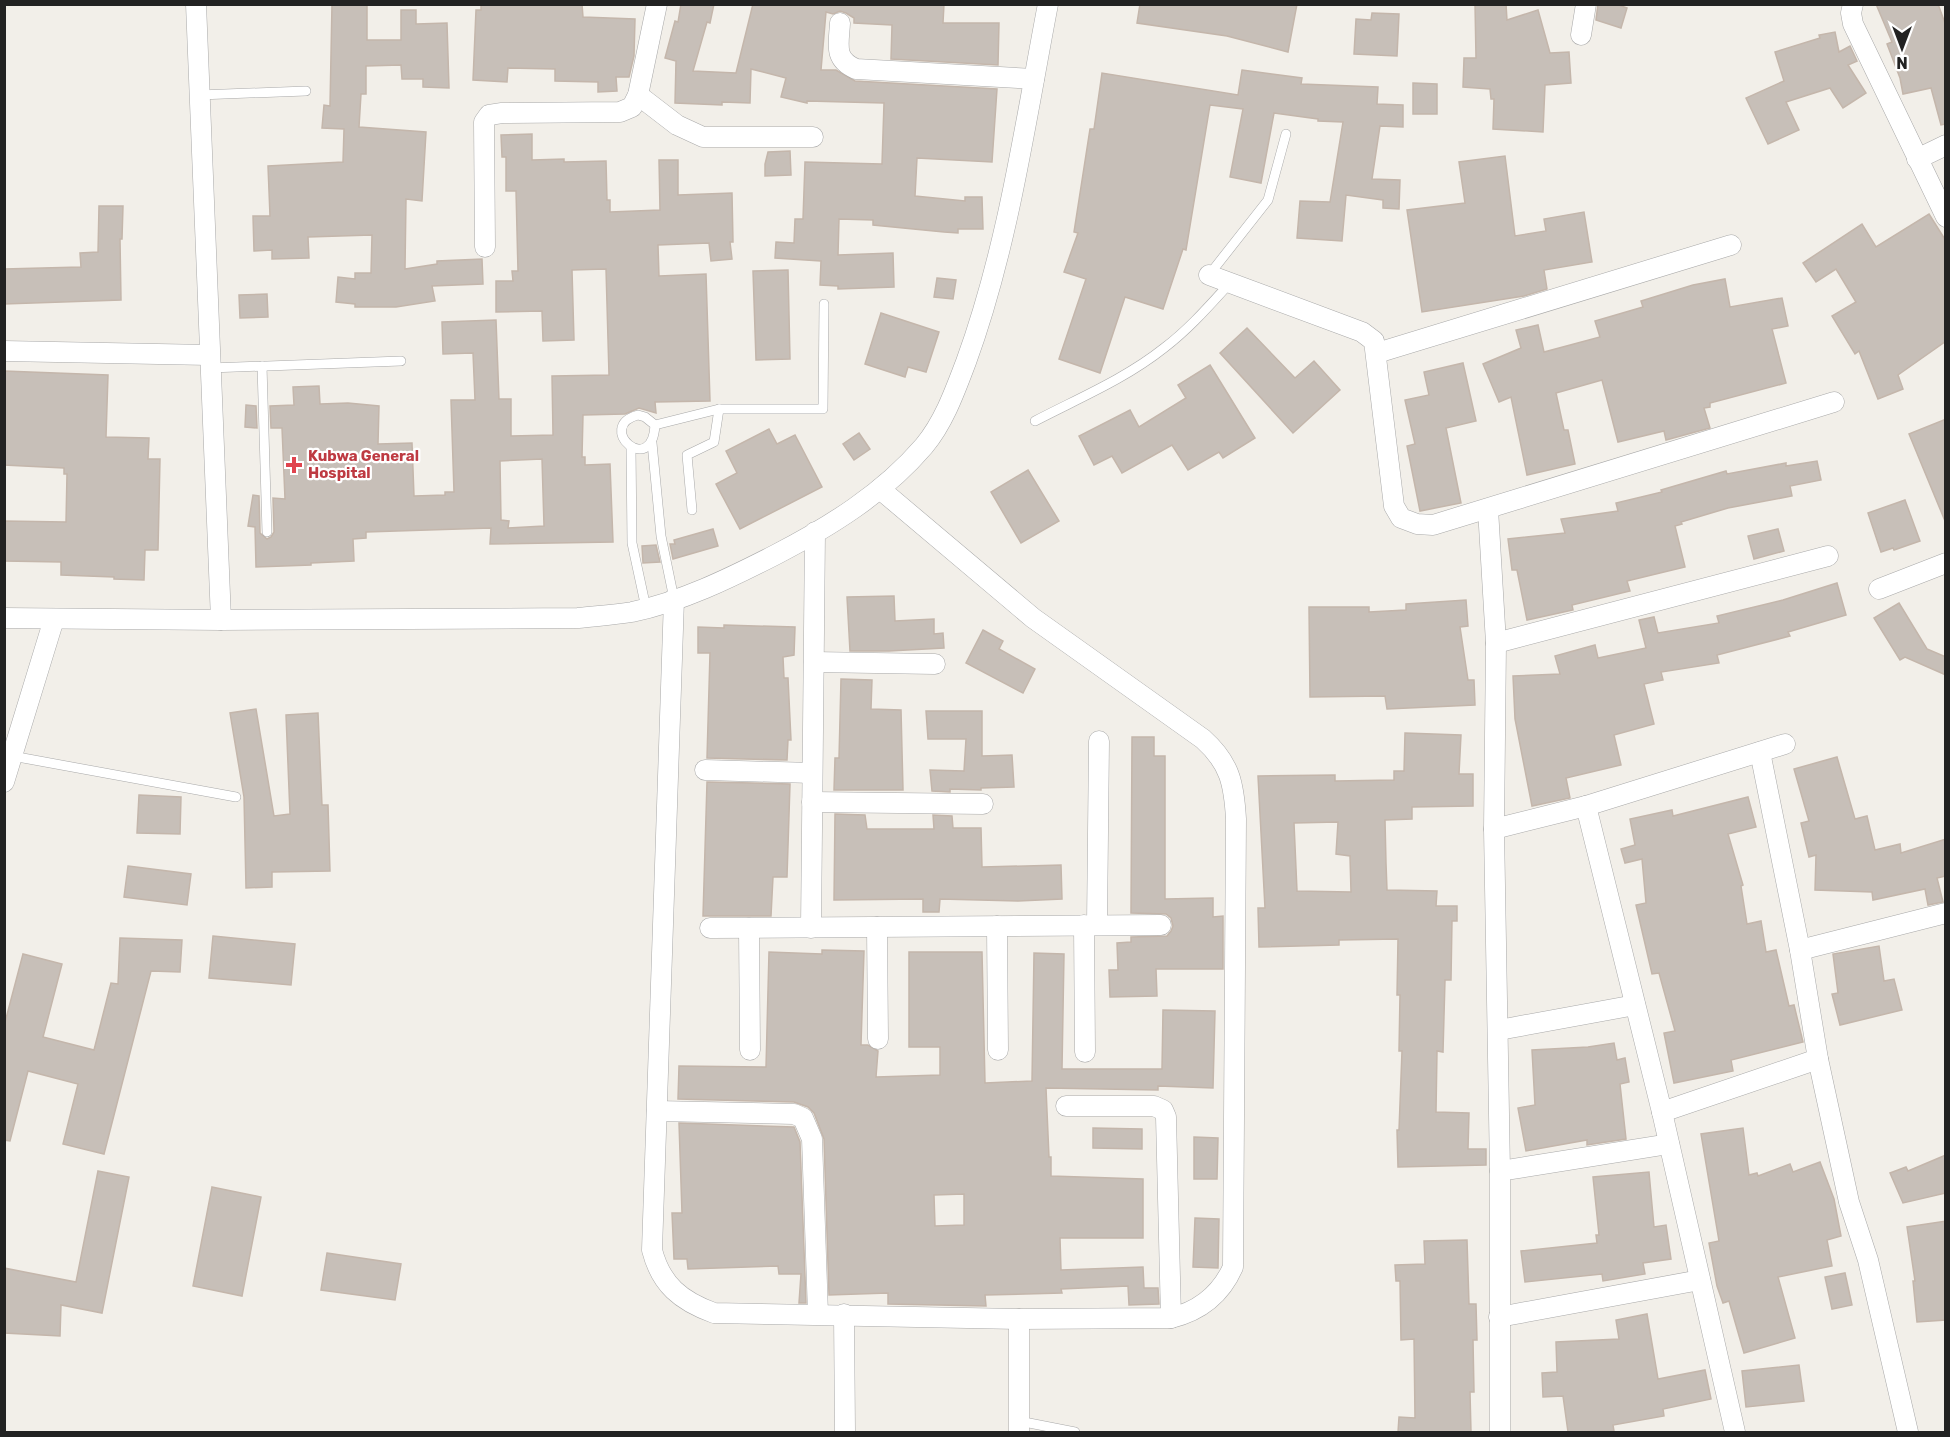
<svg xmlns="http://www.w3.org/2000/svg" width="1950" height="1437" font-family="Rubik,sans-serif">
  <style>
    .building { fill: #c7bfb8; stroke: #c4b6ab; stroke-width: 1.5; fill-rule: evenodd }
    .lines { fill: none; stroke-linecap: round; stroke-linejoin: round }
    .service-casing { stroke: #a9a9a9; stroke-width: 10 }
    .minor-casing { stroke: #a9a9a9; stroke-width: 21 }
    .service { stroke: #fff; stroke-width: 9 }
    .minor { stroke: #fff; stroke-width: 20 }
    .health-dot { fill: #e0444e; stroke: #fff; stroke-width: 2 }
    .labels { text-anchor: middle; stroke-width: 4.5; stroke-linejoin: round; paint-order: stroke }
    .health-label { font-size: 15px; font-weight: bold; fill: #be3a42; stroke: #fff; text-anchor: start }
  </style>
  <rect width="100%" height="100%" fill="#f2efe9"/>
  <!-- building -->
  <g class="building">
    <path d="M332 4H367V40H401V10H416V24L447 23 449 88 423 87V79H402L401 65 366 66V94H361L359 127 426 132 422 201 406 199 405 269 437 264V261L482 259 483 284 432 286 435 301 396 307H355V304L336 302 338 277 355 279V273H371L372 235 308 237 309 258 272 259V250L254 251 253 216H270L268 166 343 162 344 129 322 128 324 105 330 106Z"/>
    <path d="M481 4H582L583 17 635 19 634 56 629 77H616L617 91 598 92V82L555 81V69L508 68 507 82 473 80 476 10H481Z"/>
    <path d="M681 4H714L710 23 707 22 693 71 736 73 753 4H944L943 23H999L998 65 891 59 892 25 854 23V18L846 13 840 11 833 14 826 12 821 70H836L855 81 997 89 992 162 917 158 915 196 965 201V197H982L983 229H958V233L944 232 873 225V220L839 219 838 255 893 253 894 287 838 289V286L820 285 821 261 775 258 776 242 794 243 795 219H803L805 162 882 164 884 103 807 101V103L781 97 786 78 751 69 750 103 722 102V105L675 103 676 61 665 58 675 21 678 22Z"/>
    <path d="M1140 4H1297L1288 52 1227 36 1137 23Z"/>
    <path d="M1475 4H1506L1507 20 1538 10 1550 53 1569 52 1571 83 1545 85 1543 132 1493 129 1494 99H1491L1490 89 1463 87 1464 58H1476Z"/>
    <path d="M1598 4H1616L1627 8 1621 28 1596 20Z"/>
    <path d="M1876 4H1938L1946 26V124L1941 125 1931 88 1903 94 1900 78 1887 44 1892 42Z"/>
    <path d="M1372 13 1399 14 1397 56 1354 54 1356 19 1371 20Z"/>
    <path d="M1835 32 1839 52 1850 46 1857 61 1848 65 1866 93 1843 108 1830 88 1786 102 1799 130 1768 144 1746 98 1784 81 1775 52 1820 38 1819 35Z"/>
    <path d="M1242 70 1302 78 1301 84 1378 87 1377 104 1403 105V127L1380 126 1372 179 1400 180 1399 209 1383 208V200L1346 195 1342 241 1297 238 1300 201 1330 202 1343 122 1318 121V119L1274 113 1261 183 1230 177 1243 109 1210 105 1186 250 1183 249 1163 309 1125 297 1100 373 1059 359 1086 279 1064 272 1078 233 1074 232 1090 129H1094L1102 73 1238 95Z"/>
    <path d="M1413 83 1437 84V114H1413Z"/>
    <path d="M532 134V160L564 159V162L606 161 607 200H610V212L660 210 659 160H678V195L732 193 733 242H730L732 259 711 261 709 243 658 245 659 276 706 274 710 401 655 402 656 413 639 408 625 414 583 415 582 457H585V465L610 464 613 542 490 544 491 528 366 532V538L353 539 354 561 311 563V565L256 567 255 527 248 526 253 495 259 496 260 533 267 539 271 537 274 532 273 498 285 499 282 428H271L270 406 294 405 293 387 319 386 320 404 348 403 379 406 378 444 412 443 414 496 445 495V492H454L451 400H475L473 353 443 354 442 322 496 320 499 399H511V436L553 435 552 376 609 375 606 269 572 270 574 340 543 341 542 311 496 312V281H513L512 271H518L516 191H506V157H502L501 135ZM542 459 544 526 508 528 509 521 501 520 500 461Z"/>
    <path d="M790 151 791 175 765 176V164L768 152Z"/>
    <path d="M1505 156 1515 236 1546 231 1544 219 1584 212 1592 262 1544 270 1547 289 1524 296 1422 312 1407 210 1465 203 1459 162Z"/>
    <path d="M99 206H123L122 239H120L121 300 4 304V269L81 267 80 253 98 252Z"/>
    <path d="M1929 214 1946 241V341L1898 375 1903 389 1878 399 1859 351 1855 354 1832 316 1856 302 1836 269 1816 282 1803 263 1862 224 1876 247Z"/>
    <path d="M788 270 790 359 756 360 753 271Z"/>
    <path d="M937 278 956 280 953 299 934 297Z"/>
    <path d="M1725 279 1730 307 1782 298 1788 326 1772 329 1786 383 1710 403V407L1704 408 1710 428 1666 440 1664 431 1618 442 1602 380 1556 393 1564 430H1568L1575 464 1527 475 1511 397 1499 402 1483 364 1521 348 1516 330 1538 325 1544 352 1600 337 1595 321 1643 307 1641 301 1693 285Z"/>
    <path d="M267 294 268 317 240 318 239 295Z"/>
    <path d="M881 313 939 332 926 372 908 367 905 377 865 364Z"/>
    <path d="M1247 328 1295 378 1314 361 1340 390 1293 433 1220 353Z"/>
    <path d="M1463 363 1476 421 1446 428 1461 503 1420 511 1407 446 1415 444 1405 400 1429 395 1424 372Z"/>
    <path d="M1210 365 1255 438 1223 458 1219 452 1188 470 1172 445 1122 473 1112 456 1094 465 1079 436 1130 410 1139 427 1186 398 1178 385Z"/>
    <path d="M4 371 108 375 106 437 149 438 148 459H160L158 550H145L144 580 114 579V577L61 575V562L4 561V521L66 522 67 474H64V468L4 465Z"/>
    <path d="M246 405 256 406 257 428 245 427Z"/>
    <path d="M1946 419V521H1945L1909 434Z"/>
    <path d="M769 429 777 444 795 435 822 487 740 529 716 484 737 473 726 451Z"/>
    <path d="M859 433 870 449 854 460 843 444Z"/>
    <path d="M1817 461 1821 480 1790 486 1792 496 1728 508 1681 522 1682 524 1675 526 1685 567 1627 581 1630 591 1572 605 1573 610 1527 620 1517 570H1512L1508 539 1565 533 1561 519 1618 511 1616 503 1662 492 1661 490 1726 471 1727 474 1786 463V466Z"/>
    <path d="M1028 470 1059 521 1021 543 991 492Z"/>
    <path d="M1905 500 1920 541 1894 550 1893 548 1881 552 1868 513Z"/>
    <path d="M713 529 718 546 673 559 670 544H675L674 540Z"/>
    <path d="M1778 529 1784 551 1754 559 1748 536Z"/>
    <path d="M656 545 660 562 643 563 642 546Z"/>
    <path d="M1837 583 1846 615 1788 632 1790 636 1717 655 1719 663 1661 672 1663 680 1644 684 1654 724 1614 735 1621 765 1566 778 1570 798 1532 806 1515 719 1513 676 1560 674 1555 656 1595 645 1598 658 1646 648 1639 620 1654 617 1658 633 1719 623 1717 616 1783 600Z"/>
    <path d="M894 596 895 621 934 619V634L943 633 944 648 889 651H850L847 597Z"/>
    <path d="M1466 600 1468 626 1460 627 1468 680H1474L1475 705 1387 709 1385 696 1310 697 1309 607H1369V612L1406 610V604Z"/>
    <path d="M1899 603 1927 649 1946 657V675L1905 657 1900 660 1874 618Z"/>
    <path d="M724 625 795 627 794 655 783 657 784 678H788L791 740H788L787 760 707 758 710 653H698V627L724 628Z"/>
    <path d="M983 630 1003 641 999 649 1035 669 1023 693 966 663Z"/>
    <path d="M841 679 872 680 871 709 901 710 903 790H834L835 758H839Z"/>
    <path d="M256 709 274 816 290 814 286 715 318 713 322 805H328L330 871 272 872V887L246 888 244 797 230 713Z"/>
    <path d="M926 711H982V756L1012 755 1014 787 981 788V790L950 789V792L932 791 930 770 964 771 966 739H928Z"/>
    <path d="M1405 733 1461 735 1459 774H1473V806L1412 807V819L1385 820 1386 863 1387 890 1437 891 1436 906H1457V921H1452L1451 980H1445L1443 1052 1437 1051 1436 1112 1469 1113 1468 1149H1486V1165L1398 1167 1397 1130H1399L1402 1051H1399L1400 995H1397L1398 939 1339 940V945L1259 947 1258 908H1265L1258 776 1335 775V781L1394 780V771H1404ZM1338 822 1336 854 1350 856 1351 892 1297 891 1294 823Z"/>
    <path d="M1132 737H1154V756H1165V899L1213 898V917L1223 916V969H1156L1157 996 1110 997 1109 970H1118L1117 943 1131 942V937L1167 936 1171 931 1173 926 1171 918 1166 914 1131 913Z"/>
    <path d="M1837 757 1855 819 1867 816 1875 850 1900 844 1901 853 1946 839V876L1937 878 1943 902 1928 905 1925 889 1873 900 1872 892 1815 890 1816 855 1809 857 1801 823 1809 821 1794 769Z"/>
    <path d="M707 782 790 784 787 877H773L771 916H703Z"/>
    <path d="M139 795 181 797 180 834 137 833Z"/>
    <path d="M1748 797 1756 827 1728 834 1743 885 1741 886 1747 924 1761 921 1766 952 1776 950 1789 1006 1794 1005 1803 1042 1731 1060 1733 1071 1674 1083 1664 1033 1675 1031 1659 973 1652 974 1636 905 1646 903 1642 859 1625 863 1621 849 1635 845 1630 819 1672 810 1673 816Z"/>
    <path d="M835 814 865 815 867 829H934L933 815 952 816 953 828H981L982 867 1061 865 1062 899 1018 901 940 899 939 912H923V899L834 900Z"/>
    <path d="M128 866 191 874 187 905 124 897Z"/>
    <path d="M213 936 295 944 291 985 209 978Z"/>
    <path d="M120 938 182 940 180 972 151 971 104 1154 63 1144 78 1084 28 1071 10 1141 4 1140V1026L23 954 62 964 43 1037 94 1050 111 983 118 984Z"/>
    <path d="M1879 946 1884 981 1894 979 1902 1010 1840 1025 1832 994 1838 993 1833 954Z"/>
    <path d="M822 950 864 951 861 1045H868L878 1051 876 1077 940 1075V1047H909V952H982L985 1083 1032 1081 1034 953 1064 954 1062 1069H1162L1163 1010 1215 1011 1213 1088 1158 1086V1090L1046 1088 1049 1157H1051V1176L1143 1179V1238H1060L1061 1270 1143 1267 1144 1288H1158L1159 1304 1129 1305 1128 1286 1061 1289 1062 1293 985 1295 986 1306 888 1304V1293L829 1295 824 1139 814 1113 808 1107 794 1102 678 1099 679 1066 766 1067 769 952 822 954ZM964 1194V1225L935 1226 934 1195Z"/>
    <path d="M1614 1043 1617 1060 1625 1058 1629 1082 1620 1084 1626 1139 1587 1145V1140L1526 1151 1518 1108 1535 1105 1532 1050 1588 1047Z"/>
    <path d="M679 1123 794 1127 800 1142 806 1303H799L801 1274H779L778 1266 688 1269 687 1259H674L672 1213H682Z"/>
    <path d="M1093 1128 1142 1129V1149L1093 1148Z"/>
    <path d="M1743 1128 1749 1175 1757 1173 1758 1176 1790 1164 1793 1172 1820 1162 1834 1199 1841 1236 1827 1240 1832 1266 1778 1277 1795 1338 1744 1353 1729 1301 1723 1303 1717 1286 1709 1243 1719 1241 1701 1134Z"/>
    <path d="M1194 1137 1218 1138 1217 1179H1194Z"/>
    <path d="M1946 1155V1193L1903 1203 1890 1173 1906 1167 1908 1171Z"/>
    <path d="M98 1171 129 1177 102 1313 61 1305 60 1336 4 1333V1268L76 1282Z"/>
    <path d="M1649 1172 1654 1227 1666 1225 1671 1259 1643 1263 1645 1274 1603 1281 1602 1274 1525 1282 1521 1251 1597 1243 1596 1235H1599L1593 1177Z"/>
    <path d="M212 1187 261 1197 242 1296 193 1286Z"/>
    <path d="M1195 1218 1219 1219 1218 1268 1193 1267Z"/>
    <path d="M1946 1221V1320L1917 1322 1913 1281H1915L1907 1227Z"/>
    <path d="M1467 1240 1469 1304H1476L1477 1340H1473L1474 1392H1470L1471 1432H1398L1399 1417 1415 1418 1414 1339 1401 1340 1400 1281H1396L1395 1265 1425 1264 1424 1241Z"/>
    <path d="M327 1253 401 1264 395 1300 321 1290Z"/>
    <path d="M1845 1273 1852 1305 1832 1309 1825 1277Z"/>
    <path d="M1647 1314 1658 1379 1705 1370 1711 1399 1663 1409 1664 1416 1613 1425 1614 1431 1568 1432 1563 1396 1543 1397 1542 1373 1557 1372 1556 1342 1619 1339 1616 1320Z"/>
    <path d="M1799 1365 1804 1401 1746 1407 1742 1371Z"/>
  </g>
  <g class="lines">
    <!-- service casing -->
    <g class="service-casing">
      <g id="service">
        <path d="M199 95 306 91"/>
        <path d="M1209 275 1268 200 1286 134"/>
        <path d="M262 366 267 532"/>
        <path d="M210 368 401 361"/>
        <path d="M638 415 645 417 655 425C652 479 594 427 638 415Z"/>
        <path d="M1035 421C1079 398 1125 379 1164 348 1189 329 1209 306 1230 283"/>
        <path d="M655 425 719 409H823L824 304"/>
        <path d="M652 443 661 536 674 599"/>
        <path d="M631 448 632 543 646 608"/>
        <path d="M692 510 687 455 714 442 719 409"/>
        <path d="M12 756 236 797"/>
        <path d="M1019 1421 1075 1432"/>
      </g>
    </g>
    <!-- minor casing -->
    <g class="minor-casing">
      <g id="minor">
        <path d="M196 4 221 620"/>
        <path d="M1853 4 1851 13 1853 24 1946 217"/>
        <path d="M840 23C839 44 833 59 856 69L1034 79"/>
        <path d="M1581 35 1586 4"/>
        <path d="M638 95 677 125 703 137H813"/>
        <path d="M1917 159 1946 145"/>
        <path d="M485 247 484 122 489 115 502 113 620 112 632 107 638 95 657 4"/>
        <path d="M1209 275 1362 332 1374 341 1394 506 1401 518 1417 524 1433 525 1834 402"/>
        <path d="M4 351 209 355"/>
        <path d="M1377 353 1731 245"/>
        <path d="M1488 509 1496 643 1494 829 1500 1171V1432"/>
        <path d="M1879 589 1946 563"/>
        <path d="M674 599 652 1250C661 1285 681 1301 714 1313L1019 1319 1171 1318C1200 1311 1221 1294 1233 1267L1236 819C1234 784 1230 763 1203 739L1033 618 880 489"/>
        <path d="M4 618 221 620 578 618C596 616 614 615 632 612 681 602 730 578 775 555 829 527 883 494 924 446 944 422 955 391 966 362 1008 247 1025 124 1048 4"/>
        <path d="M1496 643 1828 556"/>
        <path d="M814 662 935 664"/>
        <path d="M705 770 812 773"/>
        <path d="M4 782 54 619"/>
        <path d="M812 802 983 804"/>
        <path d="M1586 806 1662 1112 1735 1432"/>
        <path d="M1494 829 1586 806 1785 744"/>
        <path d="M1084 925 1085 1052"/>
        <path d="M1097 925 1099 741"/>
        <path d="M997 926 998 1050"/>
        <path d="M877 927 878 1039"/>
        <path d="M710 928 1161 925"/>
        <path d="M749 928 750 1050"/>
        <path d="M811 928 815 532"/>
        <path d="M1800 950 1946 913"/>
        <path d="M1499 1030 1635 1005"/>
        <path d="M1818 1059 1849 1202 1868 1260 1908 1432"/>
        <path d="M1066 1106H1154L1163 1110 1166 1117 1171 1318"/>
        <path d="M657 1111 794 1114 803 1118 812 1139 818 1314"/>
        <path d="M1662 1112 1818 1059 1800 950 1760 752"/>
        <path d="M1500 1171 1669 1144"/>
        <path d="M844 1314 845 1432"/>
        <path d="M1499 1317 1700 1280"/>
        <path d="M1019 1319V1432"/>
      </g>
    </g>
    <!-- service -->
    <use href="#service" class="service"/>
    <!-- minor -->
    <use href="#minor" class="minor"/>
  </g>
  <!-- markers -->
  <path class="health-dot" d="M291 456h6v6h6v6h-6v6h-6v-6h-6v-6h6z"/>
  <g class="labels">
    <!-- health labels -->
    <g class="health-label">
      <text x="308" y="461">Kubwa General<tspan x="308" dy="17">Hospital</tspan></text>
    </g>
  </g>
  <!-- border -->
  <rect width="1950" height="1437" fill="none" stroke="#222222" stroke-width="12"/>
  <!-- north arrow -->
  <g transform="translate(1902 48) rotate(180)" stroke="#ffffff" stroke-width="4.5" paint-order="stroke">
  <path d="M0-4.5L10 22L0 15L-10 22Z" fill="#222222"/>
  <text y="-9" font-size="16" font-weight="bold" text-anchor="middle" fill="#222222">N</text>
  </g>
</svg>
